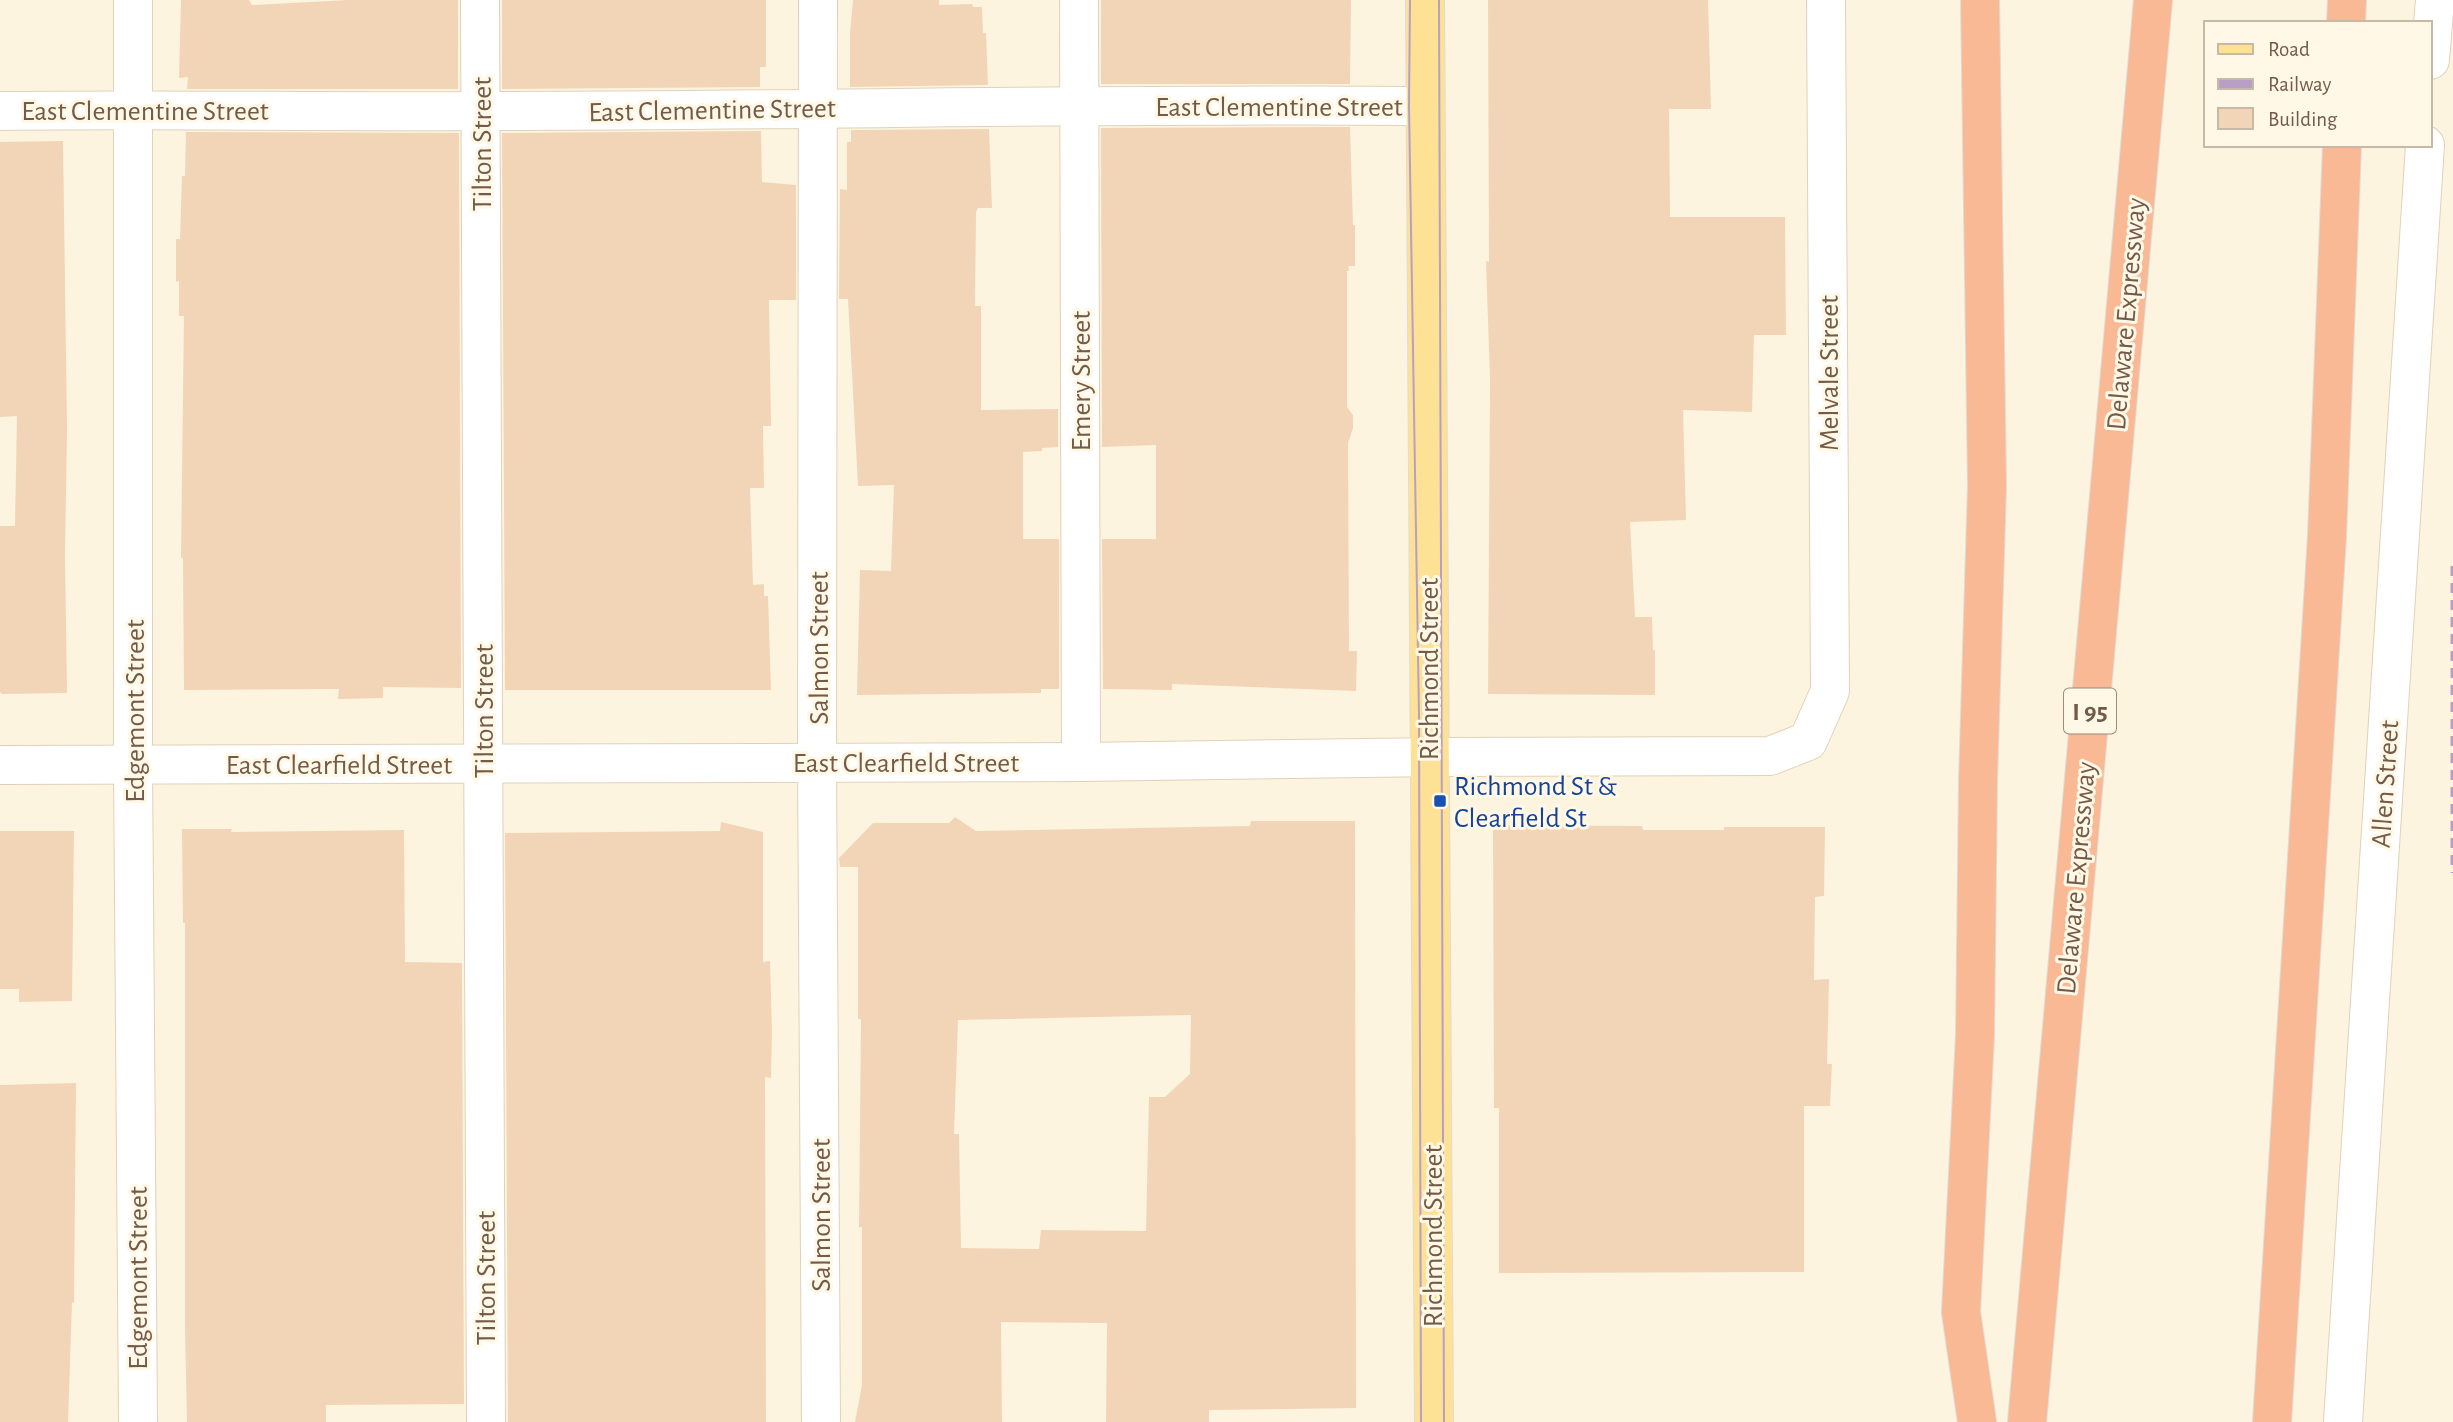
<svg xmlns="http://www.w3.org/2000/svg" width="2453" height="1422" font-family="'Alegreya Sans',sans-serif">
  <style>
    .building { fill: #f2d5b6; fill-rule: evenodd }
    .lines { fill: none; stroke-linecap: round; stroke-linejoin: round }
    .minor-casing { stroke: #e0d1bb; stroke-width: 40 }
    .major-casing { stroke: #e0dbd7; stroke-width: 40 }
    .highway-casing { stroke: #e0dbd7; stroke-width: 40 }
    .minor { stroke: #fff; stroke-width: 38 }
    .major { stroke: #fde296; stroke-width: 38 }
    .highway { stroke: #f8b994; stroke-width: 38 }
    .tram { stroke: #b79fc5; stroke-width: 2 }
    .rail { stroke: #b79fc5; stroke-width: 5; stroke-dasharray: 10 7; stroke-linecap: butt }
    .transit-dot { fill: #1a4fb4; stroke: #fff8e6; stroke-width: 2.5 }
    .labels { text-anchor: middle; stroke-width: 6; stroke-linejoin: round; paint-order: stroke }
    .shield { fill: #fff8e6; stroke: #9d8a77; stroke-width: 2 }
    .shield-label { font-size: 26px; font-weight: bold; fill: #735b47 }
    .street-label { font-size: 28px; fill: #735b47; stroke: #fff8e6 }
    .transit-label { font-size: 28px; fill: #164399; stroke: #fff8e6; text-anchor: start }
  </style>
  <rect width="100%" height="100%" fill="#fcf4df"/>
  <!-- building -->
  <g class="building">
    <path d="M181 0H249L252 5 348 0H458V89H187L188 77 179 78Z"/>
    <path d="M502 0H766V67H760V87L502 89Z"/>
    <path d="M853 0H939V5L972 4 973 7H982L983 33H986L988 85 850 87V33Z"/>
    <path d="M1101 0H1351L1350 84H1101Z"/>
    <path d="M1488 0H1708L1711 109H1669L1670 217H1785L1786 335H1754L1752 412 1683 410 1686 520 1630 522 1635 617H1652L1653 650H1655V695L1488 694 1490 380 1486 261 1489 262Z"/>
    <path d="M1350 127 1353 225H1355V266H1348L1349 271H1347V407L1353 415V428L1348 443 1349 651H1357L1356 691 1172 684V690L1103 689 1102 539H1156V445L1102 447 1101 128Z"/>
    <path d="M989 129 992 208H978L976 212 975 306H981V410L1058 409V447L1042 448V451L1023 452V539H1059V689H1041V693L857 695 860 570 891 571 894 485 858 486 848 299H839L840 189 847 190V142H851V130Z"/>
    <path d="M761 131 762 182 796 185V300H769L771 426H763L764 488H750L753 585 764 584V596H768L771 690H505L502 133Z"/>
    <path d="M186 132 459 133 461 688 383 687V698L338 699 339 689 184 690 183 558H181L184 316H179V281L176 282V239H180L182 176H185Z"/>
    <path d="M63 141 67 428 65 556 67 693 2 694 0 692V526H15L17 416 0 417V142Z"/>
    <path d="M955 817 976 831 1250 826 1251 821H1355L1356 1408 1209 1410V1422H1106L1107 1323 1001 1322 1002 1422H855L862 1385V1227H859L861 1019H858V867H840L839 858 873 823H949ZM1191 1015 1190 1074 1165 1097H1149L1146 1231 1041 1230 1039 1249 961 1248 959 1134H954L958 1020Z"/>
    <path d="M721 822 763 832V962L770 961 772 1030 771 1078 765 1077 766 1422H508L505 833 720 831Z"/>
    <path d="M1493 825 1642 826 1643 830H1724V827H1825L1824 896 1815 897 1814 980 1829 979 1827 1064H1832L1830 1106H1804V1272L1499 1273V1108H1494Z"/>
    <path d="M182 829H232L231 832 404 830 405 962 462 963 464 1404 326 1405V1422H187L185 1329V923H183Z"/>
    <path d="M0 831H74L72 1001 19 1002V989H0Z"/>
    <path d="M76 1083 74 1302 72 1303 68 1422H0V1085Z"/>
  </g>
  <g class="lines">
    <!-- minor casing -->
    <g class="minor-casing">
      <g id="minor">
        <path d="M133 0V765L138 1422"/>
        <path d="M480 0 486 1422"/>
        <path d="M818 0 817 762 821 1422"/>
        <path d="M1079 0 1081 762"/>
        <path d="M2430 60 2435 0"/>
        <path d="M0 111C160 109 320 112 480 111 794 111 1109 103 1424 106"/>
        <path d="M0 765 1081 762 1440 757 1770 756 1808 741 1830 691 1826 0"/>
        <path d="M2343 1422 2425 145"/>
      </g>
    </g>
    <!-- major casing -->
    <g class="major-casing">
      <path id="major" d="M1425 0 1434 1422"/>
    </g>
    <!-- highway casing -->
    <g class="highway-casing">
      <g id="highway">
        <path d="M2346 23 2347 0"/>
        <path d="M1977 1422 1961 1312 1975 1035 1978 781 1987 486 1980 0"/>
        <path d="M2027 1422 2153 0"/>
        <path d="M2272 1422 2327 536 2342 145"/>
      </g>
    </g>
    <!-- minor -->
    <use href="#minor" class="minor"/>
    <!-- major -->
    <use href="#major" class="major"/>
    <!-- highway -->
    <use href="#highway" class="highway"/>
    <!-- tram -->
    <g class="tram">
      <path d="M1410 0 1409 106 1419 714 1421 1422"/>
      <path d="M1439 0 1444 1422"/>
    </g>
    <!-- rail -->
    <path class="rail" d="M2453 566V873"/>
  </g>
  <!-- markers -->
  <rect class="transit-dot" x="1433" y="794" width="14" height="14" rx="3.5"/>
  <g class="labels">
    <!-- shield labels -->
    <rect class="shield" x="2064" y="688.5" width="52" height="45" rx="5"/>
    <g class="shield-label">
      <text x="2090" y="720">I 95</text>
    </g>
    <!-- street labels -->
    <g class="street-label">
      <text x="1279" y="116">East Clementine Street</text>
      <text transform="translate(712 109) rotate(-1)" y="10">East Clementine Street</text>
      <text x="145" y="120">East Clementine Street</text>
      <text transform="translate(481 144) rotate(-90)" y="10">Tilton Street</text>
      <text transform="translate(2125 314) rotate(-85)" y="10">Delaware Expressway</text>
      <text transform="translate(1828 373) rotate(-90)" y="10">Melvale Street</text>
      <text transform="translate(1080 381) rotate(-90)" y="10">Emery Street</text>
      <text transform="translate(818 648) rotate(-90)" y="10">Salmon Street</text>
      <text transform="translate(1428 669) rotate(-90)" y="10">Richmond Street</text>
      <text transform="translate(134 711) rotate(-90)" y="10">Edgemont Street</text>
      <text transform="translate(483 711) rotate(-90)" y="10">Tilton Street</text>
      <text x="906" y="772">East Clearfield Street</text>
      <text x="339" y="774">East Clearfield Street</text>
      <text transform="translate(2384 784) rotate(-86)" y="10">Allen Street</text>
      <text transform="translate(2075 878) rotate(-85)" y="10">Delaware Expressway</text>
      <text transform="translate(820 1215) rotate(-90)" y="10">Salmon Street</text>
      <text transform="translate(1432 1236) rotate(-90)" y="10">Richmond Street</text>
      <text transform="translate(137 1278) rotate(-90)" y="10">Edgemont Street</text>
      <text transform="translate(485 1278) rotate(-90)" y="10">Tilton Street</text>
    </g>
    <!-- transit labels -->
    <g class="transit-label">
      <text x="1454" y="795">Richmond St &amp;<tspan x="1454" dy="32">Clearfield St</tspan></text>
    </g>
  </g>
  <!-- legend -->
  <rect x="2204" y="21" width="228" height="126" fill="#fff8e6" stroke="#c7b9a6" stroke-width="2"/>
  <rect x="2218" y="44" width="35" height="10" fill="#fde296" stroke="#c7b9a6" stroke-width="2"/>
  <text x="2268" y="56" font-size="21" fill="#735b47">Road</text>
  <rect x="2218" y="79" width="35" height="10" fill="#b79fc5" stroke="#c7b9a6" stroke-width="2"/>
  <text x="2268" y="91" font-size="21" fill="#735b47">Railway</text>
  <rect x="2218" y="108" width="35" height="21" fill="#f2d5b6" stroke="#c7b9a6" stroke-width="2"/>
  <text x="2268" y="126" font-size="21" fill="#735b47">Building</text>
</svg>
